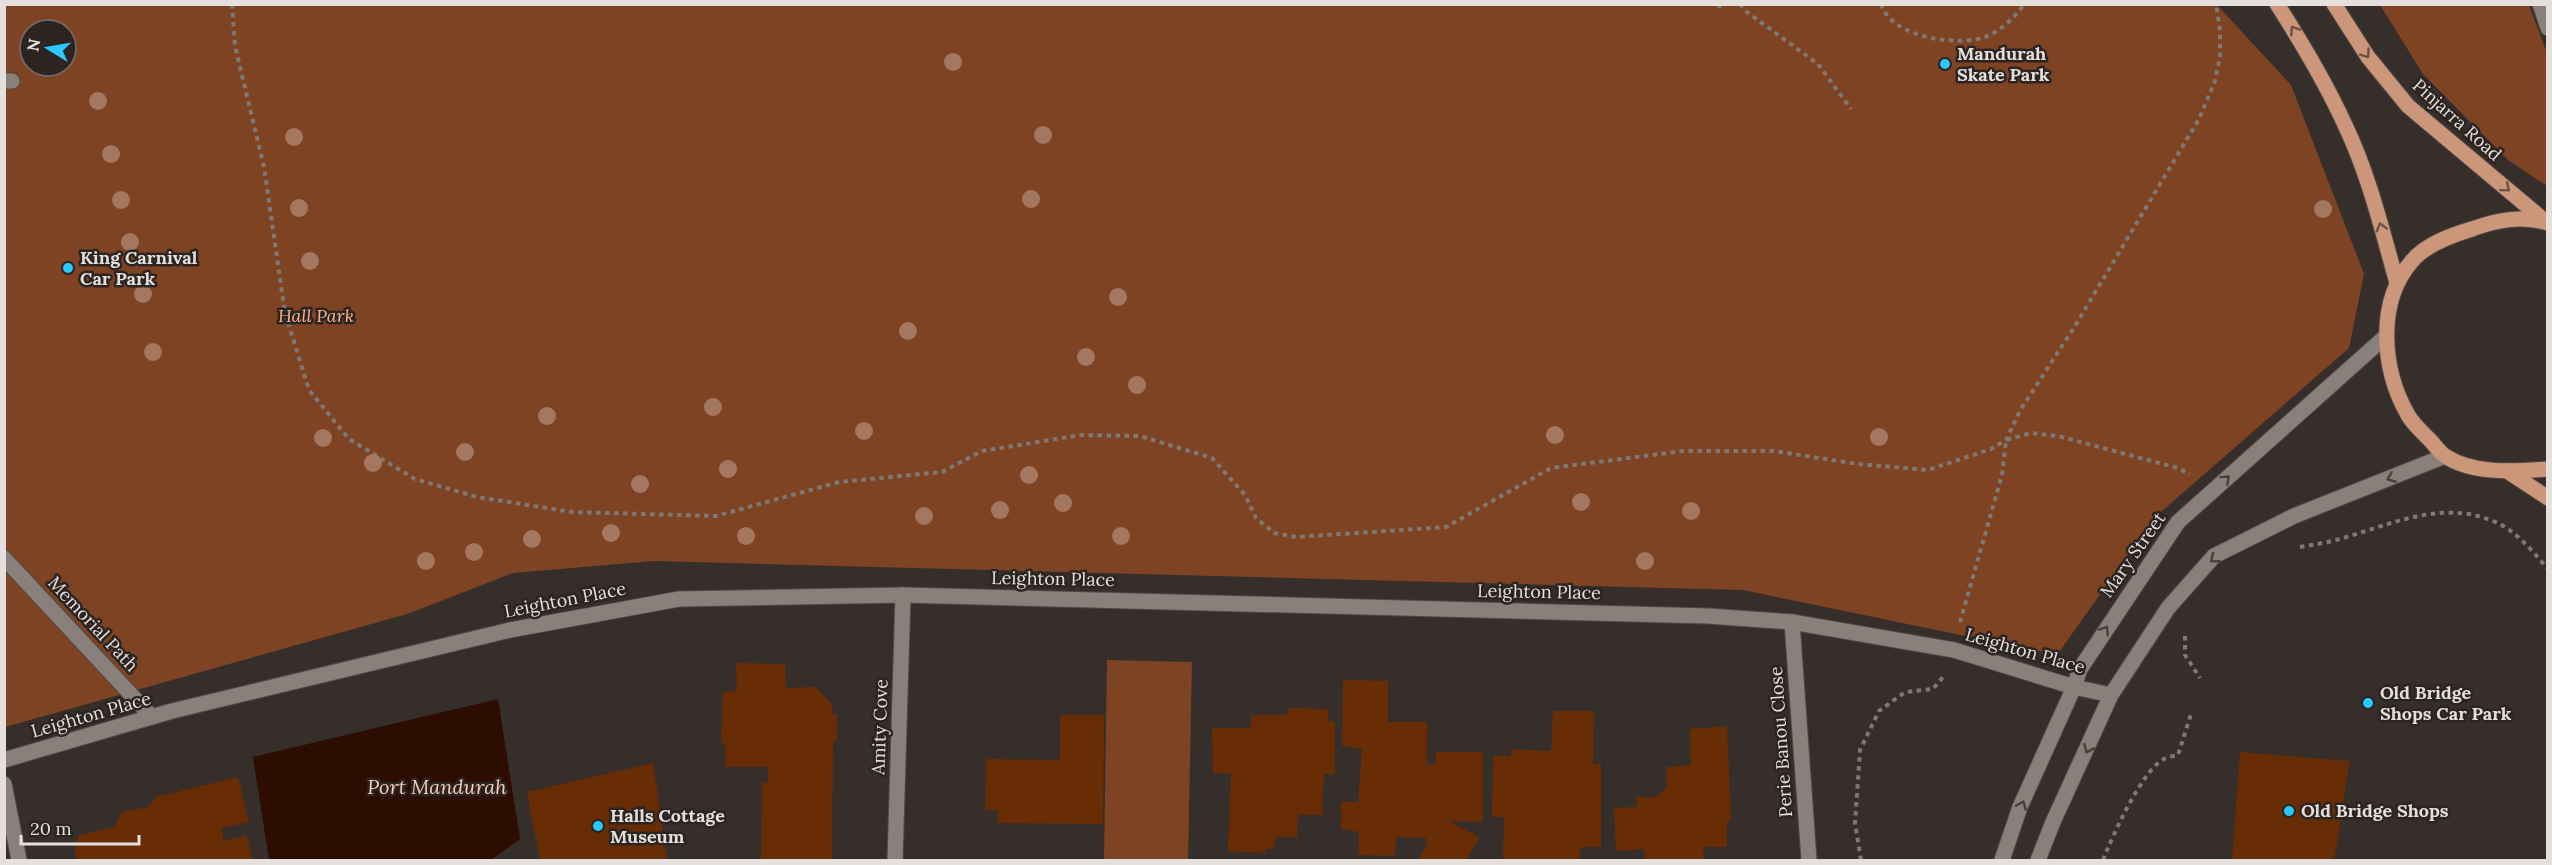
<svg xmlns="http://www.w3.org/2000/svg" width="2552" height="865" font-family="Lora,serif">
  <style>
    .green { fill: #7e4323; fill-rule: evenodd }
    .water { fill: #2c0d00 }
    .building { fill: #682d05 }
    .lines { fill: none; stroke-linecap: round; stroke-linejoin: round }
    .minor-casing { stroke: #514a47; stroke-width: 17 }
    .major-casing { stroke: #514a47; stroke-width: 17 }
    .path { stroke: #7f7875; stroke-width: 4; stroke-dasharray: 4.5 4.5; stroke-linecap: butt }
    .minor { stroke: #89807b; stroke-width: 15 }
    .major { stroke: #cc967a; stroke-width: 15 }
    .tree { fill: #a47760 }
    .oneway { stroke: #6c5244 }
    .oneway2 { stroke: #48403b }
    .poi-dot { fill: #29c8ff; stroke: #2c2420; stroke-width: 2 }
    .labels { text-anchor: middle; stroke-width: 5; stroke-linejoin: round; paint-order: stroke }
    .poi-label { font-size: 18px; font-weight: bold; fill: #e5dfdd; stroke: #2c2420; text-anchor: start }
    .street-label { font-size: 18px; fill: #e5dfdd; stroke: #2c2420 }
    .park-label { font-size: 18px; font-style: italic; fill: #feb38d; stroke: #2c2420 }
    .water-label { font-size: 20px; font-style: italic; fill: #f4cdba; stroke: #2c2420 }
  </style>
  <rect width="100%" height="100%" fill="#362e2a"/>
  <!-- green -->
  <g class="green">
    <path d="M5 5H2217L2291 85 2364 274 2349 348 2155 517 2057 655 1743 590 654 561 513 573 407 614 5 727ZM30 30H66V66H30Z"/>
    <path d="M2380 5H2529L2547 53V186L2508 160 2423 74Z"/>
    <path d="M1107 660 1192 662 1188 860H1104Z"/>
  </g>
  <!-- water -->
  <path class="water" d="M498 699 520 839 491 860H269L253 757Z"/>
  <!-- building -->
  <g class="building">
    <path d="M736 663 785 664 786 688 815 687 832 704V714L837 715V741L833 740 832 860H761L762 783H768V767H725V743H721L723 692 737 691Z"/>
    <path d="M1343 680 1388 681V722H1427V764L1435 765 1436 752H1483V822L1449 821 1479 837 1467 860H1418L1427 844 1426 838 1396 837 1395 856 1358 855 1359 832 1341 829V802H1358L1362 749 1342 746Z"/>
    <path d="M1288 708 1328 709V722H1335V774H1324L1322 815 1298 814 1297 837H1275L1274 849H1265L1266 853 1228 851 1231 773H1213L1212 728H1251V715H1287Z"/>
    <path d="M1553 711H1594L1593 764H1601V847H1580L1579 860 1503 859 1504 817H1492L1493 756H1511V749L1551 751Z"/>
    <path d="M1060 715H1104L1103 824 998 823V810H985L986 759 1060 760Z"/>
    <path d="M1727 726 1731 820 1727 821V847H1703L1704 860H1645L1644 849 1616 851 1614 808 1637 807V797H1657L1667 786 1666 767 1691 765 1690 729Z"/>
    <path d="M2240 752 2350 761 2334 860H2232Z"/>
    <path d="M653 763 667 860H540L527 792Z"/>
    <path d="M238 777 249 822 222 828 223 841 246 835 253 860H77L74 845 80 835 114 827 122 812 148 807 156 797Z"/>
  </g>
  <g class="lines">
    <!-- minor casing -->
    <g class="minor-casing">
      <g id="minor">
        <path d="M2540 4 2548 28"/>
        <path d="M4 81H12"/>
        <path d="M4 558 152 717"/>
        <path d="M1792 622 1809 860"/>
        <path d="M4 760 172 711 510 630 679 599 903 595 1708 616 1792 622 1954 650 2074 687 2111 695"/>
        <path d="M4 784 19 860"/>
        <path d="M895 860 903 595"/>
        <path d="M2002 860 2020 807 2074 687 2080 669 2178 522 2386 336"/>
        <path d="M2038 860 2053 822 2111 695 2168 608 2214 556 2294 516 2445 456"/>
      </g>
    </g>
    <!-- major casing -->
    <g class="major-casing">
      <g id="major">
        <path d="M2277 4C2302 43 2326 83 2345 125 2369 175 2382 230 2397 283"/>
        <path d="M2334 4 2368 57 2408 106 2546 222"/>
        <path d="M2548 223C2522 215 2497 220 2472 229 2452 235 2426 244 2412 261 2376 302 2382 370 2408 415 2413 424 2422 432 2429 439 2434 444 2439 452 2445 456 2474 475 2515 471 2548 469"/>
        <path d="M2507 471 2548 498"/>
      </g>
    </g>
    <!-- path -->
    <g class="path">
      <path d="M232 4 235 46 264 167 285 313 309 390 349 439 415 479 477 497 572 512 716 516 839 482 942 472 982 451 1081 435 1140 436 1212 458 1245 495 1256 518 1274 533 1296 537 1446 527 1551 468 1683 451H1774L1858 464 1928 470 1991 449 2006 440 2021 409 2075 326 2199 119 2215 81 2220 56V30L2216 4"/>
      <path d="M1740 4 1747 12 1818 64 1851 109"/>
      <path d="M1881 4C1891 37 1955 47 1985 37 1999 32 2016 17 2024 4"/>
      <path d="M1719 8 1720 4"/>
      <path d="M2300 547C2312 545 2324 543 2336 540 2388 526 2439 499 2493 521 2516 530 2532 551 2548 569"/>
      <path d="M1960 622 2002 475 2006 440 2031 433 2058 436 2178 468 2190 474"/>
      <path d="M2185 636V655L2200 678"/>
      <path d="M1861 860 1855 823 1860 750 1879 711 1905 692 1933 689 1943 677"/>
      <path d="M2103 860C2112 837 2142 770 2164 759 2168 757 2174 756 2178 755L2192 711"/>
    </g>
    <!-- minor -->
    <use href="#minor" class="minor"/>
    <!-- major -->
    <use href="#major" class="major"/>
  </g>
  <!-- trees -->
  <g class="tree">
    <circle cx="953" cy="62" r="9"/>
    <circle cx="98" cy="101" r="9"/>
    <circle cx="1043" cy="135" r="9"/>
    <circle cx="294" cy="137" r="9"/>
    <circle cx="111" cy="154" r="9"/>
    <circle cx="1031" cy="199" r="9"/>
    <circle cx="121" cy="200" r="9"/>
    <circle cx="299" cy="208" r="9"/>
    <circle cx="2323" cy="209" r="9"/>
    <circle cx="130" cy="242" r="9"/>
    <circle cx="310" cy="261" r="9"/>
    <circle cx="143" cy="294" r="9"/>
    <circle cx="1118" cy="297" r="9"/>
    <circle cx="908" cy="331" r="9"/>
    <circle cx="153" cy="352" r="9"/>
    <circle cx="1086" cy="357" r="9"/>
    <circle cx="1137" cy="385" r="9"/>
    <circle cx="713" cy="407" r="9"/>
    <circle cx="547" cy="416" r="9"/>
    <circle cx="864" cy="431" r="9"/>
    <circle cx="1555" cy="435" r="9"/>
    <circle cx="1879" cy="437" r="9"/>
    <circle cx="323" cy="438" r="9"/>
    <circle cx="465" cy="452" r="9"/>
    <circle cx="373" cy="463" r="9"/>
    <circle cx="728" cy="469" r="9"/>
    <circle cx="1029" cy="475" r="9"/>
    <circle cx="640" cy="484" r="9"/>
    <circle cx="1581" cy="502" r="9"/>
    <circle cx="1063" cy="503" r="9"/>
    <circle cx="1000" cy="510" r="9"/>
    <circle cx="1691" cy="511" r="9"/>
    <circle cx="924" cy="516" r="9"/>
    <circle cx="611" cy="533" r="9"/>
    <circle cx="746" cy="536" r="9"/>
    <circle cx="1121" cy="536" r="9"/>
    <circle cx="532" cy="539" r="9"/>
    <circle cx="474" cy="552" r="9"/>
    <circle cx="426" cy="561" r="9"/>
    <circle cx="1645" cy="561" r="9"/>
  </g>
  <!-- one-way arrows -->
  <defs><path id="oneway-chevron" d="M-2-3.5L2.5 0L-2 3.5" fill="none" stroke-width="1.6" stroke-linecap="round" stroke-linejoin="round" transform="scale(1.5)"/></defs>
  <g class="oneway">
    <use href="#oneway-chevron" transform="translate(2294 30) rotate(-123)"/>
    <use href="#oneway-chevron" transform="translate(2366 54) rotate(55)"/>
    <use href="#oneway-chevron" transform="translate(2506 188) rotate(40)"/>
    <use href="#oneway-chevron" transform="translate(2381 227) rotate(-106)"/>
  </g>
  <g class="oneway2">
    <use href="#oneway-chevron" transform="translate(2391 478) rotate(158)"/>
    <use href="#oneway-chevron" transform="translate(2226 479) rotate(-42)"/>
    <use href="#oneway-chevron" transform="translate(2214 559) rotate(141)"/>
    <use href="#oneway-chevron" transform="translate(2105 630) rotate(-57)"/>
    <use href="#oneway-chevron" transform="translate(2088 749) rotate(114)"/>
    <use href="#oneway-chevron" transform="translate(2022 805) rotate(-68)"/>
  </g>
  <!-- markers -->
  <g class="poi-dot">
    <circle cx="1945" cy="64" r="6"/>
    <circle cx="68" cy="268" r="6"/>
    <circle cx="2368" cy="703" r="6"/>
    <circle cx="2289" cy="811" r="6"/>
    <circle cx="598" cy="826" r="6"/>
  </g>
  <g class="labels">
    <!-- poi labels -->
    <g class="poi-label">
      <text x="1957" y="60">Mandurah<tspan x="1957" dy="21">Skate Park</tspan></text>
      <text x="80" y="264">King Carnival<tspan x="80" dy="21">Car Park</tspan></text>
      <text x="2380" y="699">Old Bridge<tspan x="2380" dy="21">Shops Car Park</tspan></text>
      <text x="2301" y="817">Old Bridge Shops</text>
      <text x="610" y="822">Halls Cottage<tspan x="610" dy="21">Museum</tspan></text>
    </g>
    <!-- street labels -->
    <g class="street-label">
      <text transform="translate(2457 120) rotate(42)" y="6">Pinjarra Road</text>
      <text transform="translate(2133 555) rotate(-55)" y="6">Mary Street</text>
      <text transform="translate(1053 579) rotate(1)" y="6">Leighton Place</text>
      <text transform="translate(1539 592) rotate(1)" y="6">Leighton Place</text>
      <text transform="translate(565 600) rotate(-11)" y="6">Leighton Place</text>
      <text transform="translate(93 624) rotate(47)" y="6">Memorial Path</text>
      <text transform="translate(2025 651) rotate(16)" y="6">Leighton Place</text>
      <text transform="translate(91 715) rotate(-16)" y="6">Leighton Place</text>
      <text transform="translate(880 727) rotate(-88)" y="6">Amity Cove</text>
      <text transform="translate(1781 742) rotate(-94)" y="6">Perie Banou Close</text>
    </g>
    <!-- park labels -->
    <g class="park-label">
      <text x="316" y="322">Hall Park</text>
    </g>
    <!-- water labels -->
    <g class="water-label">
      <text x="437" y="794">Port Mandurah</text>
    </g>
  </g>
  <!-- border -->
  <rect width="2552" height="865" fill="none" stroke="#e5dfdd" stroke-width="12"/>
  <!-- north arrow -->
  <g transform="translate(48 48) rotate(281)"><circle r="28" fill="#2c2420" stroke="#766f6c" stroke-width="1.5"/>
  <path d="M0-4.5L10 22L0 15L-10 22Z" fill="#29c8ff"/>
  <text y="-9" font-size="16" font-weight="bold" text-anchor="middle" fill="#e5dfdd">N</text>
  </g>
  <!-- scale -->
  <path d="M21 835v9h118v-9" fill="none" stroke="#e5dfdd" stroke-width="3"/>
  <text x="30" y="835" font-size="18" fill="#e5dfdd" stroke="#2c2420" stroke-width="4.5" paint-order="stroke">20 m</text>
</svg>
